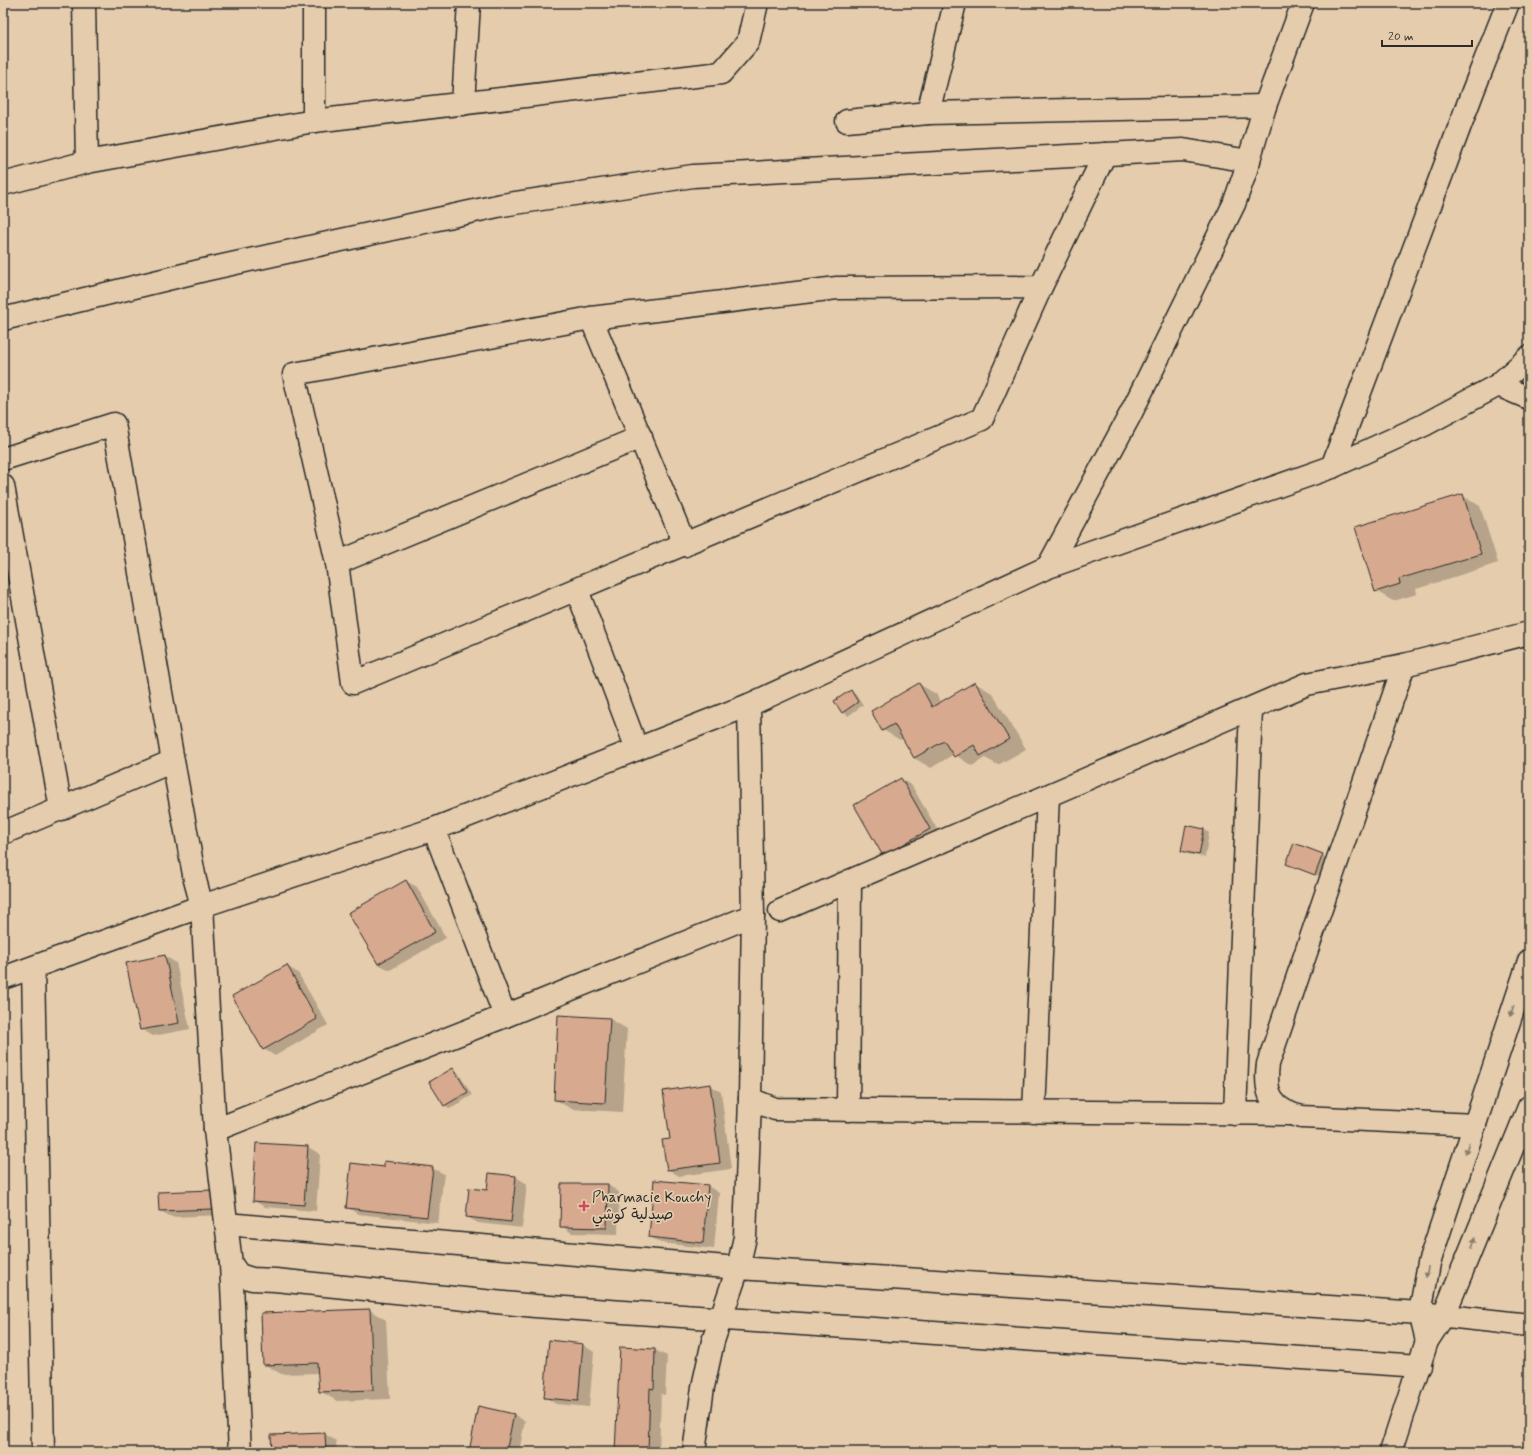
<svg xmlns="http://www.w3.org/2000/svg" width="1532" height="1455" font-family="Mynerve,'Playpen Sans Arabic',sans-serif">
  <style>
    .shadow { fill: #0003 }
    .building { fill: #d7a98e; stroke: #2b2b2b }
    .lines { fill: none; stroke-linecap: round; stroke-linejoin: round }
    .minor-casing { stroke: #2b2b2b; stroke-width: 25 }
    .tertiary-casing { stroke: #2b2b2b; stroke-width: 25 }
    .minor { stroke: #e4ccac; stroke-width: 22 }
    .tertiary { stroke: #e4ccac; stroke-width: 22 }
    .oneway { fill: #887c6c }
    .poi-dot { fill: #d1495b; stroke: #e4ccac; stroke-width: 1.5 }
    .labels { text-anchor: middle; stroke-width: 3.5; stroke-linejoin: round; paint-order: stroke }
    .poi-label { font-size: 15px; fill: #2b2b2b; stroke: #e4ccac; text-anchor: start }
  </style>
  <rect width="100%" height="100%" fill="#e4ccac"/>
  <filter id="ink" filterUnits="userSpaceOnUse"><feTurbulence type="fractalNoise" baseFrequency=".025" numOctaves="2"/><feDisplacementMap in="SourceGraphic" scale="8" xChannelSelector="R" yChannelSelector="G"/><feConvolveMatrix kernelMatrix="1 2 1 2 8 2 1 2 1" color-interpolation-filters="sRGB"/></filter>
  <g filter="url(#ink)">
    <!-- shadow -->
    <g class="shadow">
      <path d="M1463 496 1480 506 1498 563 1416 589 1417 594 1393 601 1376 591Z"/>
      <path d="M975 683 992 693 1026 749 998 765 985 758 972 766 954 754 931 768 914 758 903 738 900 740 883 730 919 684 936 694 941 703Z"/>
      <path d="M851 691 856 694 863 705 848 716 843 712Z"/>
      <path d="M901 779 912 786 941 836 895 862 855 805Z"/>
      <path d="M1204 829 1209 833 1205 857 1187 854 1182 851Z"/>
      <path d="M1295 844 1328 858 1321 877 1293 866Z"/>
      <path d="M406 881 417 887 446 938 390 970 378 964Z"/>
      <path d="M165 956 176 963 190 1029 153 1036 141 1029Z"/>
      <path d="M287 966 298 973 328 1025 275 1056 264 1049Z"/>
      <path d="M610 1019 627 1029 622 1112 572 1109 555 1100Z"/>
      <path d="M453 1069 458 1072 472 1095 450 1109 445 1105 431 1082Z"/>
      <path d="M709 1085 721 1092 731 1169 679 1176 667 1169 671 1140Z"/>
      <path d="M257 1144 308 1147 320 1154 316 1211 265 1207 254 1201Z"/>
      <path d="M385 1168H432L444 1174 438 1223 358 1214 347 1207Z"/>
      <path d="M516 1177 527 1184 522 1228 478 1223 467 1217 488 1191Z"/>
      <path d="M655 1181 708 1186 719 1193 714 1249 662 1243 650 1237Z"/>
      <path d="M608 1185 619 1192 618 1234 572 1233 561 1226Z"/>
      <path d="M212 1191 224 1215 172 1217 160 1211Z"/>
      <path d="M369 1310 386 1320 390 1399 337 1401 320 1391 319 1373 281 1374 264 1364Z"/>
      <path d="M550 1342 583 1345 594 1352 589 1407 556 1404 545 1397Z"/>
      <path d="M621 1348 655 1350 667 1356 665 1395 661 1394 659 1452H616Z"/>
      <path d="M513 1414 525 1421 519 1452H470Z"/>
      <path d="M325 1434 336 1441 337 1452H273Z"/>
    </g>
    <!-- building -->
    <g class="building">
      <path d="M1463 494 1481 554 1399 579 1400 584 1375 592 1355 527Z"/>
      <path d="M1529 545V572L1523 547Z"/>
      <path d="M975 682 1009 739 980 756 974 745 954 757 944 741 914 758 894 724 882 731 871 711 919 683 932 707Z"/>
      <path d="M851 690 858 702 842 713 834 701Z"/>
      <path d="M901 778 930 829 883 856 854 805Z"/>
      <path d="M1186 825 1204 829 1199 855 1181 851Z"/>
      <path d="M1294 843 1323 854 1315 875 1286 864Z"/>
      <path d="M406 880 435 932 378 964 348 913Z"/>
      <path d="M165 955 179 1023 140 1030 126 963Z"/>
      <path d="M287 965 317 1019 263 1050 232 996Z"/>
      <path d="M558 1015 610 1018 605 1103 554 1100Z"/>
      <path d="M453 1068 468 1092 444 1106 429 1082Z"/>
      <path d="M710 1084 720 1163 667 1170 662 1140 670 1139 663 1091Z"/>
      <path d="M256 1143 308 1146 304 1205 253 1201Z"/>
      <path d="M384 1161 433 1167 427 1217 346 1208 351 1163 384 1167Z"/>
      <path d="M489 1173 516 1176 511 1222 466 1217 469 1188 487 1190Z"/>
      <path d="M654 1180 708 1185 703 1243 649 1237Z"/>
      <path d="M561 1184H608L607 1228 560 1227Z"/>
      <path d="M212 1190 213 1209 159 1211 158 1192Z"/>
      <path d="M370 1309 373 1390 319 1392 317 1363 263 1365 261 1313Z"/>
      <path d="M549 1340 583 1344 578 1401 544 1398Z"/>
      <path d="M620 1347 655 1349 654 1389 650 1388 648 1452H615Z"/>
      <path d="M478 1406 514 1414 506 1452H469Z"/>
      <path d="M325 1433 326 1452H272L271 1435Z"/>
    </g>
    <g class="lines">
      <!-- minor casing -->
      <g class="minor-casing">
        <g id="minor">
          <path d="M84 3 87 162"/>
          <path d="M314 3V121"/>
          <path d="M463 104 469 3"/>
          <path d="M928 113 955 3"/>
          <path d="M847 121 928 113 1265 106"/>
          <path d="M3 184 87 162 314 121 721 73 748 42 757 3"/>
          <path d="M1041 287 837 288 591 318 294 374 337 563 353 683 982 419 1041 287 1105 154"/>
          <path d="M591 318 685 545"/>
          <path d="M3 319 204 270 502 205 693 176 1183 150 1249 161"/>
          <path d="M1498 385 1526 397H1529"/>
          <path d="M3 459 114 424 173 761 195 880 202 906 215 1130 231 1264 239 1275 252 1279 275 1280 535 1306 1420 1366"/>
          <path d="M1332 467 1473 91 1508 3"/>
          <path d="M3 486 61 809"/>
          <path d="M337 563 641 437"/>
          <path d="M1048 567 1130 415 1234 204 1245 173 1265 106 1303 3"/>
          <path d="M577 590 637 749"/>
          <path d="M1404 665 1268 1064C1264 1094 1271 1110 1302 1117L1475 1125"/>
          <path d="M434 829 505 1016"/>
          <path d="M3 833 173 761"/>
          <path d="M780 911 1307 684 1404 665 1529 633"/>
          <path d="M33 968 43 1452"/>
          <path d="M3 978 202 906 434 829 749 705 1048 567 1332 467 1424 425 1498 385 1529 357"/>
          <path d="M750 1099 775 1109 1290 1114"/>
          <path d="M848 1110 850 881"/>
          <path d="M1034 1112 1048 796"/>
          <path d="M1235 1114 1251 709"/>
          <path d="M215 1130 505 1016 753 915"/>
          <path d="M226 1224 738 1268 1420 1313 1529 1325"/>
          <path d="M231 1264 240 1452"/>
          <path d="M694 1452 703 1387 713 1341 738 1268 745 1237 750 1099 753 915 749 705"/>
        </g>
      </g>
      <!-- tertiary casing -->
      <g class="tertiary-casing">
        <g id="tertiary">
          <path d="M1427 1341 1420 1313 1429 1263 1529 961"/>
          <path d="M1391 1452 1427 1341 1444 1315 1529 1107"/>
        </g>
      </g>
      <!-- minor -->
      <use href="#minor" class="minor"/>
      <!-- tertiary -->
      <use href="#tertiary" class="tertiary"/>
    </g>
    <!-- one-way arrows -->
    <defs><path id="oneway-solid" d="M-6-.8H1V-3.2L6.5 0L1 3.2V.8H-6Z"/></defs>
    <g class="oneway">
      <use href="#oneway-solid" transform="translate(1512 1011) rotate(108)"/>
      <use href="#oneway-solid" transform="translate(1467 1148) rotate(108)"/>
      <use href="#oneway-solid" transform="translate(1473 1243) rotate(-69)"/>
      <use href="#oneway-solid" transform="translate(1427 1272) rotate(101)"/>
    </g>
  </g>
  <!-- markers -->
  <path class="poi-dot" d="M582 1200h4v4h4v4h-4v4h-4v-4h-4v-4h4z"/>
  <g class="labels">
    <!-- poi labels -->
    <g class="poi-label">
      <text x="592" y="1202">Pharmacie Kouchy<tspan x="592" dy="17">صيدلية كوشي</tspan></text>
    </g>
  </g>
  <!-- margin -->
  <rect width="1532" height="1455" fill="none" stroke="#e4ccac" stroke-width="16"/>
  <rect x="8" y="8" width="1516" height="1439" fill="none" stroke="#2b2b2b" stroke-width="1.5" filter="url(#ink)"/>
  <!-- scale -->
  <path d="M1382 40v6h90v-6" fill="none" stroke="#2b2b2b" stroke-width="2"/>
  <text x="1388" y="40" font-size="12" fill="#2b2b2b" stroke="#e4ccac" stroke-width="3" paint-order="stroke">20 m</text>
</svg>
